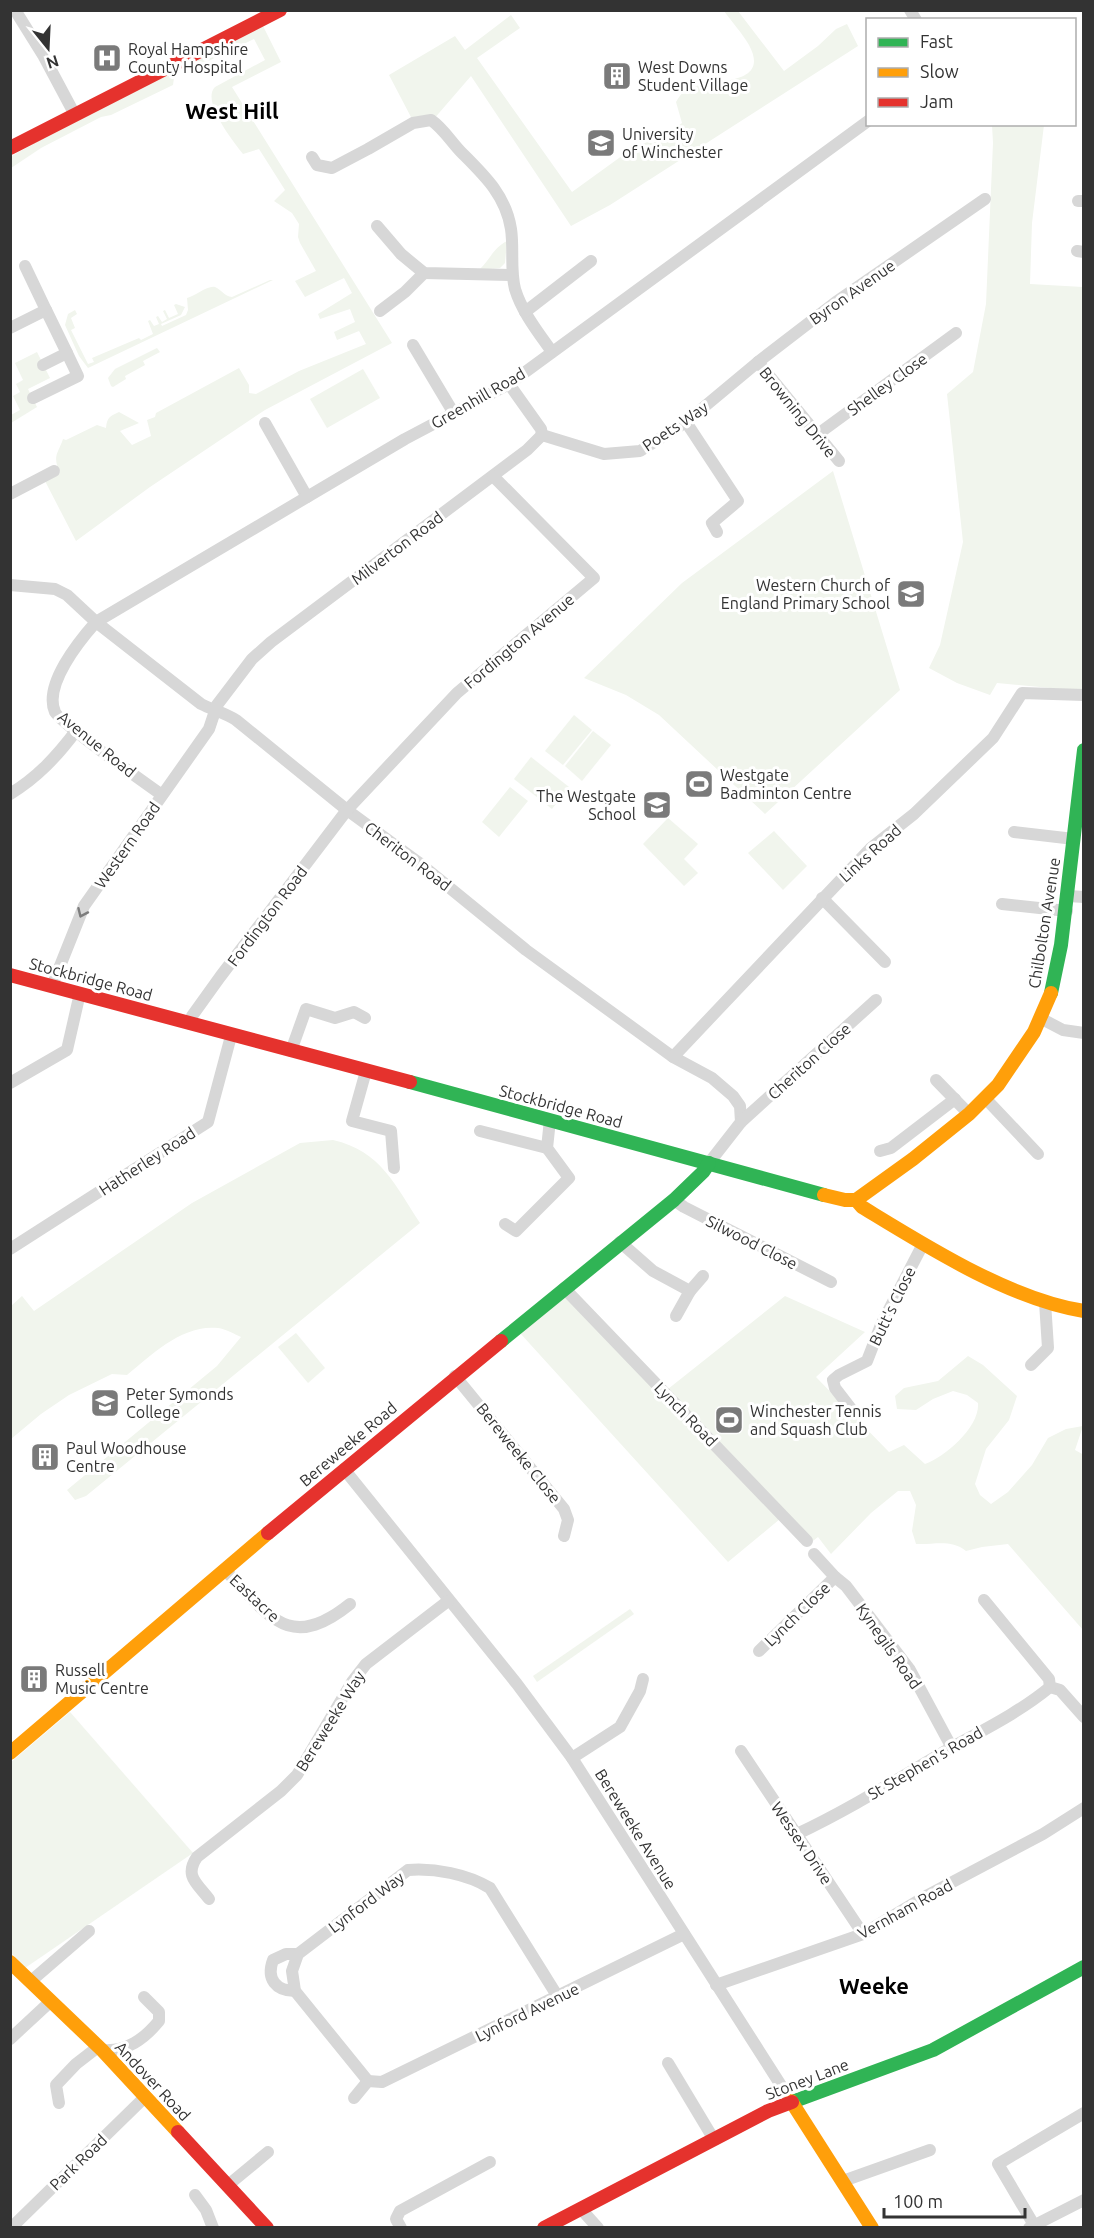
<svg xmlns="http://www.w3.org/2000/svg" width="1094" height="2238" font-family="Ubuntu,sans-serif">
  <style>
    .green { fill: #f1f5ed }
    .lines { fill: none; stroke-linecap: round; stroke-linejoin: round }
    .street { stroke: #d7d7d7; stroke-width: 12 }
    .fast { stroke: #30b455; stroke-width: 14 }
    .slow { stroke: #ff9f0a; stroke-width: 14 }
    .jam { stroke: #e5322d; stroke-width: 14 }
    .oneway { stroke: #7d7d7d }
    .labels { text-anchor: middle; stroke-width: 6; stroke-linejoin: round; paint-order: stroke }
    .poi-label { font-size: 16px; fill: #333; stroke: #fff; text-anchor: start }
    .street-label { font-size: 16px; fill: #333; stroke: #fff }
    .district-label { font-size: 22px; font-weight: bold; fill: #000; stroke: #fff }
  </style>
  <rect width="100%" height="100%" fill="#fff"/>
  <!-- green -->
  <g class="green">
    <path d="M724 11H738L784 71 818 46 836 29 847 24 858 46 610 205 571 226 471 76 433 120 412 119 389 75 455 36 465 50 511 15 520 28 477 58 572 192 648 137 652 144 682 123 676 102C679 97 682 92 688 89 709 78 772 88 749 45 742 33 732 22 724 11Z"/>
    <path d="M263 26 281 62 232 87 392 343 265 410 150 487 76 541 45 481 60 473C52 455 58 454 63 439L66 440 97 425 106 428C107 417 110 416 119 412L139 423 120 431 132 445 151 436 147 420 155 417 156 413 239 368 249 385V393L256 394 299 371 366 344 359 331 337 340 334 332 355 322 350 309 320 319 318 314 352 293 344 278 305 297 295 281 316 271 300 243 298 237 299 224 292 213 274 201 285 190 259 149 243 154C233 141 201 101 215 87L265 60 254 39 202 64H198L194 60Z"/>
    <path d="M170 72 174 78 173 85 111 115 101 117 41 148 11 168 10 157 86 114Z"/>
    <path d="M992 125H1044L1032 223 1030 284 1083 287V691L997 683 990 695 957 683 929 668 940 645 963 542 947 394 973 372 986 304 993 143Z"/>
    <path d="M507 241 505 263 500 268 479 270C490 260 493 248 507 241Z"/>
    <path d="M270 280H273L88 368 79 356 65 325 68 314 75 310 77 314 71 318 75 328 71 330 88 364 94 362 92 358 139 338 141 340 153 334 148 321 150 320 154 326 159 324 156 317 158 316 162 322 167 319 163 311 165 310 169 318 178 314 174 305 176 304 185 307 181 315 161 324 162 326 186 315 188 310 187 298C195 296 208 285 215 287 222 290 224 296 232 297Z"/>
    <path d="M157 348 160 352 143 361 145 365 125 376 126 379 113 387 111 386 108 378 115 369Z"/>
    <path d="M37 352 50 378 28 389 37 407 11 423V415L20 410 13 396 20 392 16 384 23 380 15 363Z"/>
    <path d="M363 369 380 398 327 428 310 399Z"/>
    <path d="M833 471 900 690 765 814 659 715 626 695 584 678 682 583Z"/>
    <path d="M574 715 592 730 563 765 545 751Z"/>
    <path d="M593 731 611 745 582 781 565 766Z"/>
    <path d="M531 757 569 787 552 809 514 779Z"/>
    <path d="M510 787 528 801 499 837 482 822Z"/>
    <path d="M668 818 698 844 684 859 698 873 684 886 643 844Z"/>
    <path d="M774 831 807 866 783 890 748 853Z"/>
    <path d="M333 1140C381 1151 395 1185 420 1223L86 1496 75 1500 67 1490 217 1366 241 1337C234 1334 226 1329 218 1328 183 1324 152 1354 127 1375L112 1374 69 1395 41 1414 11 1439V1306L22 1296 34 1311 192 1203 300 1143Z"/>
    <path d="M572 1288 668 1389 785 1296 865 1332 816 1377 889 1452 904 1445 925 1464C945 1457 980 1427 978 1403L967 1395 953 1391 933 1399 916 1410 897 1409 895 1396 904 1388 938 1381 968 1356 983 1365 1017 1396 1009 1420 986 1449 975 1484 980 1495 991 1504 1008 1492 1032 1465 1048 1438 1066 1429 1083 1426 1075 1450 1084 1455 1083 1630 1008 1544 982 1547 966 1551C951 1539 934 1545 916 1544L912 1531 916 1505 910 1491H898L871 1513 831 1554 818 1537 809 1544 780 1519 728 1562 520 1333Z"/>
    <path d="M296 1333 325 1368 308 1383 278 1347Z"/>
    <path d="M630 1609 634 1614 537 1682 533 1676Z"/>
    <path d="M70 1712 193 1853 25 1968 11 1953 10 1763Z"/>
  </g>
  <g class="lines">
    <!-- street -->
    <g class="street">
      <path d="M15 10 43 55 75 115"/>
      <path d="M910 10 916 20"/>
      <path d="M312 157 317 165 332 168 368 149 413 123 431 120C444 129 451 142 462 153 485 176 506 196 511 229 514 249 510 269 515 289 522 312 538 332 552 352"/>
      <path d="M1078 201H1084"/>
      <path d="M377 226 401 254 424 273 512 275"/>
      <path d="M1077 251 1084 252"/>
      <path d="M25 266 46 310"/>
      <path d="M380 311 405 292 424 273"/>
      <path d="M525 312 591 261"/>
      <path d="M10 328 46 310 67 353 43 365"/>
      <path d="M413 345 453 412"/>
      <path d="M758 362 839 461"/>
      <path d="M509 384 541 429 542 435"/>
      <path d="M33 398 78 376 67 353"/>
      <path d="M686 422 738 501 712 523 717 532"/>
      <path d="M265 423 307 497"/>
      <path d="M818 434 956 333"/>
      <path d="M542 435 604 454 640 451 686 422 758 362 836 302 985 199"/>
      <path d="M10 494 54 471"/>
      <path d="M10 585 55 589 67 595 96 622 201 704C213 710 225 713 236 720L347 810 418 862 526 950 673 1057 712 1078 733 1096 740 1106 741 1122 709 1163"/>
      <path d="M10 794C38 777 57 756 76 731"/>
      <path d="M162 795C144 782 62 725 55 712 43 685 80 640 96 622L405 439 509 384 868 121"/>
      <path d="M1014 832 1074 839"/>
      <path d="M1068 896 1084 897"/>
      <path d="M822 898 885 962"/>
      <path d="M1002 904 1067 911"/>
      <path d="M52 986 84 906 209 729 217 705 252 659 271 642 527 450 542 435"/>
      <path d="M1040 1018 1063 1030 1084 1033"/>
      <path d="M190 1024 192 1016 220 977 347 810 457 693 594 578 493 476"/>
      <path d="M291 1051 306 1009 335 1018 354 1012 365 1018"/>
      <path d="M673 1057 871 848 914 814 993 738 1022 693 1084 695"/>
      <path d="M366 1071 352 1121 391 1131 394 1168"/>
      <path d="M936 1080 969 1114"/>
      <path d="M10 1083 67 1050 80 993"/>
      <path d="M985 1098 1038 1154"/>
      <path d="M741 1122 876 1000"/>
      <path d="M480 1131 547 1148"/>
      <path d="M880 1151 891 1148 955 1099"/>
      <path d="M674 1200 684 1207 831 1282"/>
      <path d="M505 1224 516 1231 569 1178 547 1148 550 1120"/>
      <path d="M620 1242 653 1271 690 1291 703 1276"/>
      <path d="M10 1249 208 1122 231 1036"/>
      <path d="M564 1288 807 1541"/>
      <path d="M676 1316 690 1291"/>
      <path d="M1031 1365 1048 1348 1045 1302"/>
      <path d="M455 1376 564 1509 568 1520 564 1536"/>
      <path d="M855 1414 835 1388 833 1380 839 1375 867 1361 881 1325 923 1244"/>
      <path d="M344 1469 517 1684 572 1758 791 2101"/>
      <path d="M814 1554 835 1577 846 1586 910 1670 952 1748"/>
      <path d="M225 1570C268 1614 288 1654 350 1604"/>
      <path d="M984 1600 1049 1679 1050 1687 1060 1690 1084 1717"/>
      <path d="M759 1651 835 1577"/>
      <path d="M741 1751 863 1934"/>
      <path d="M572 1758 620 1727 640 1691 643 1679"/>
      <path d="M797 1834C850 1809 899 1778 949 1749 983 1730 1020 1712 1050 1687"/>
      <path d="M209 1899C197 1883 184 1876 197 1857L281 1791 297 1775 352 1682 366 1664 448 1601"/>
      <path d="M31 1981 89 1931"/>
      <path d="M716 1985 863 1934 928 1895 1043 1834 1084 1808"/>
      <path d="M295 1991C276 1991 266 1979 273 1960L286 1954H298"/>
      <path d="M10 2039 51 2001"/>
      <path d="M102 2050C127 2052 144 2039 159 2021V2012L144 1997"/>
      <path d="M668 2063 713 2138"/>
      <path d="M368 2081 295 1991 292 1971 298 1954 408 1870C435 1868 467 1874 490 1888L558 1997"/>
      <path d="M368 2081 382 2082 684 1934"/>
      <path d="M354 2098 368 2081"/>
      <path d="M59 2103 56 2085 76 2064 98 2047"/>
      <path d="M843 2181 930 2150"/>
      <path d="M227 2186 268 2152"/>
      <path d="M195 2195 206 2210 213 2228"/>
      <path d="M581 2209 598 2228"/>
      <path d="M1034 2225 998 2164 1084 2113"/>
      <path d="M11 2228 145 2097"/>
      <path d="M401 2228 396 2219 400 2211 490 2162"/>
      <path d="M1029 2228 1084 2200"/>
    </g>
    <!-- fast -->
    <g class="fast">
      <path d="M1051 993 1061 945 1084 750"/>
      <path d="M410 1082 824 1195"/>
      <path d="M501 1341 674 1200 703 1172 709 1163"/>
      <path d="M792 2102 933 2050 1084 1967"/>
    </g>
    <!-- slow -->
    <g class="slow">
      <path d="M824 1195 845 1200H856L862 1207C926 1246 1009 1299 1084 1311"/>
      <path d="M856 1200 913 1159 969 1114 998 1085 1034 1032 1051 993"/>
      <path d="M10 1753 268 1533"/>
      <path d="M10 1962 102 2050 178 2132"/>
      <path d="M791 2101 872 2228"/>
    </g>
    <!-- jam -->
    <g class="jam">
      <path d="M10 148 280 10"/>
      <path d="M10 975 410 1082"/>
      <path d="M268 1533 501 1341"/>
      <path d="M178 2132 267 2228"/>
      <path d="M544 2228 768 2111 792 2102"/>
    </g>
  </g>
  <!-- one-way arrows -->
  <defs><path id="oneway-chevron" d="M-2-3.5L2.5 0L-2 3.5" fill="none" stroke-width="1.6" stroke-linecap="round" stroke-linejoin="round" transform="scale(1.5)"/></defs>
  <use class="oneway" href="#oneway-chevron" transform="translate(82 913) rotate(114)"/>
  <!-- icons -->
  <defs>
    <g id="hospital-square" transform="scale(1.5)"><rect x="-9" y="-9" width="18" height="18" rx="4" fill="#7a7a7a" stroke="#fff"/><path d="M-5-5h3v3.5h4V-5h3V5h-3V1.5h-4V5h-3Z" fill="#fff"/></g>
    <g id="building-square" transform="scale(1.5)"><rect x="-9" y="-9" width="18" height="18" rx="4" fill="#7a7a7a" stroke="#fff"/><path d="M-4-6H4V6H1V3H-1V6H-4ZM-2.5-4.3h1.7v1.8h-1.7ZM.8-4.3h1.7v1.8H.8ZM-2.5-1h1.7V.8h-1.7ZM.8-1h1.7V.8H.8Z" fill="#fff"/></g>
    <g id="university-square" transform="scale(1.5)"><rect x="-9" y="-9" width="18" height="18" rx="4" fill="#7a7a7a" stroke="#fff"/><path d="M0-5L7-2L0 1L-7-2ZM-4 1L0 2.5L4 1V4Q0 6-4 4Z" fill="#fff"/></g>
    <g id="school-square" transform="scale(1.5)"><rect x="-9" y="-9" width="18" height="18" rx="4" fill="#7a7a7a" stroke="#fff"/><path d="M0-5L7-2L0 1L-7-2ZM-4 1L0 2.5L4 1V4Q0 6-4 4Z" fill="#fff"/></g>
    <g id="stadium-square" transform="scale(1.5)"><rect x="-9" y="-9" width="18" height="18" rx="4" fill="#7a7a7a" stroke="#fff"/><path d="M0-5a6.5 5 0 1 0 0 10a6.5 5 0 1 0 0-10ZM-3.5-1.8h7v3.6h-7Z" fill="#fff"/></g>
  </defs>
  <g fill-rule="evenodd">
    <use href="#hospital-square" x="107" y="58"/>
    <use href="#building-square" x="617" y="76"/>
    <use href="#university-square" x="601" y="143"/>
    <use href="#school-square" x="911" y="594"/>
    <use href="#stadium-square" x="699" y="784"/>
    <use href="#school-square" x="657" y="805"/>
    <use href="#university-square" x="105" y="1403"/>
    <use href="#stadium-square" x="729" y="1420"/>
    <use href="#building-square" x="45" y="1457"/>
    <use href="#building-square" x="34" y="1679"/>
  </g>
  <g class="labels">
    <!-- poi labels -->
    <g class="poi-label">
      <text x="128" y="55">Royal Hampshire<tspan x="128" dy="18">County Hospital</tspan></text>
      <text x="638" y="73">West Downs<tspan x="638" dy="18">Student Village</tspan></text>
      <text x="622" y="140">University<tspan x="622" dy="18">of Winchester</tspan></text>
      <text x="890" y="591" text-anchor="end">Western Church of<tspan x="890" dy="18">England Primary School</tspan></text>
      <text x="720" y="781">Westgate<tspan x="720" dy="18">Badminton Centre</tspan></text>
      <text x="636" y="802" text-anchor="end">The Westgate<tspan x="636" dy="18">School</tspan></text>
      <text x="126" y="1400">Peter Symonds<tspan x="126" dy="18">College</tspan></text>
      <text x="750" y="1417">Winchester Tennis<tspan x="750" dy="18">and Squash Club</tspan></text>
      <text x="66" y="1454">Paul Woodhouse<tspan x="66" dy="18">Centre</tspan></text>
      <text x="55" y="1676">Russell<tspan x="55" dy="18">Music Centre</tspan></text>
    </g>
    <!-- street labels -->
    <g class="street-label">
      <text transform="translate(852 292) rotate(-35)" y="6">Byron Avenue</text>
      <text transform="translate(887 384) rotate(-36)" y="6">Shelley Close</text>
      <text transform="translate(478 398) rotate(-30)" y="6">Greenhill Road</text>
      <text transform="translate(798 412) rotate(51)" y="6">Browning Drive</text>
      <text transform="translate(675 426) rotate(-34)" y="6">Poets Way</text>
      <text transform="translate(397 548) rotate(-37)" y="6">Milverton Road</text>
      <text transform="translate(519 641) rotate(-40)" y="6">Fordington Avenue</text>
      <text transform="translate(97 744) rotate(39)" y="6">Avenue Road</text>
      <text transform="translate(127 845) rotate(-55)" y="6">Western Road</text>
      <text transform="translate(870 853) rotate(-42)" y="6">Links Road</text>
      <text transform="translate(408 856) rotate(37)" y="6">Cheriton Road</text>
      <text transform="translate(267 916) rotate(-53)" y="6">Fordington Road</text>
      <text transform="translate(1044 923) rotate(-81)" y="6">Chilbolton Avenue</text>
      <text transform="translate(91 979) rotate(15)" y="6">Stockbridge Road</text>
      <text transform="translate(809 1061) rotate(-42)" y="6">Cheriton Close</text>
      <text transform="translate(561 1106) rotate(15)" y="6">Stockbridge Road</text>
      <text transform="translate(147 1161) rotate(-33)" y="6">Hatherley Road</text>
      <text transform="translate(752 1242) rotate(27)" y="6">Silwood Close</text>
      <text transform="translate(892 1306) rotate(-64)" y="6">Butt's Close</text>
      <text transform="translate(686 1414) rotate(46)" y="6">Lynch Road</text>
      <text transform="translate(348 1444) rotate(-40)" y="6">Bereweeke Road</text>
      <text transform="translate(519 1453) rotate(51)" y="6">Bereweeke Close</text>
      <text transform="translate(255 1598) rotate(43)" y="6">Eastacre</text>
      <text transform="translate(797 1614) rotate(-44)" y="6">Lynch Close</text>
      <text transform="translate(889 1646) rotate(55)" y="6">Kynegils Road</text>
      <text transform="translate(330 1721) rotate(-58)" y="6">Bereweeke Way</text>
      <text transform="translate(925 1763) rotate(-30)" y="6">St Stephen's Road</text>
      <text transform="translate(636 1829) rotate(58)" y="6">Bereweeke Avenue</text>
      <text transform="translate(802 1843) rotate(56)" y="6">Wessex Drive</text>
      <text transform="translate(366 1902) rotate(-37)" y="6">Lynford Way</text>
      <text transform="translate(905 1909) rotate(-29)" y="6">Vernham Road</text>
      <text transform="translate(527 2012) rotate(-26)" y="6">Lynford Avenue</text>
      <text transform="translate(807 2079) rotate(-21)" y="6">Stoney Lane</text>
      <text transform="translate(153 2081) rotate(47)" y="6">Andover Road</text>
      <text transform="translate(78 2162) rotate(-44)" y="6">Park Road</text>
    </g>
    <!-- district labels -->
    <g class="district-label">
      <text x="232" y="119">West Hill</text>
      <text x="874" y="1994">Weeke</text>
    </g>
  </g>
  <!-- border -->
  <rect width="1094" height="2238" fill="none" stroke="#333333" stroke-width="24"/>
  <!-- legend -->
  <rect x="866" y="18" width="210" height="108" fill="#ffffff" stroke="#adadad" stroke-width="1.5"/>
  <rect x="878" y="38" width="30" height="9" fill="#30b455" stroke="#adadad" stroke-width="1.5"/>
  <text x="920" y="48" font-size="18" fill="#333333">Fast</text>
  <rect x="878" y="68" width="30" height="9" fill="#ff9f0a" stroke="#adadad" stroke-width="1.5"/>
  <text x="920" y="78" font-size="18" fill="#333333">Slow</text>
  <rect x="878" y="98" width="30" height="9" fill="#e5322d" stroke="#adadad" stroke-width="1.5"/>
  <text x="920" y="108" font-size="18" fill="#333333">Jam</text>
  <!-- north arrow -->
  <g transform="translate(48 48) rotate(162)" stroke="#ffffff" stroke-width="4.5" paint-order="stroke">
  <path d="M0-4.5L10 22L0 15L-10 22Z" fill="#333333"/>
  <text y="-9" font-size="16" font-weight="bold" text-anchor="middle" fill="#333333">N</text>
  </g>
  <!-- scale -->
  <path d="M884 2208v9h141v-9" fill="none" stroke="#333333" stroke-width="3"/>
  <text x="893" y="2208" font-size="18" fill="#333333" stroke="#ffffff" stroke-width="4.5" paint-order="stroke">100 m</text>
</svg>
